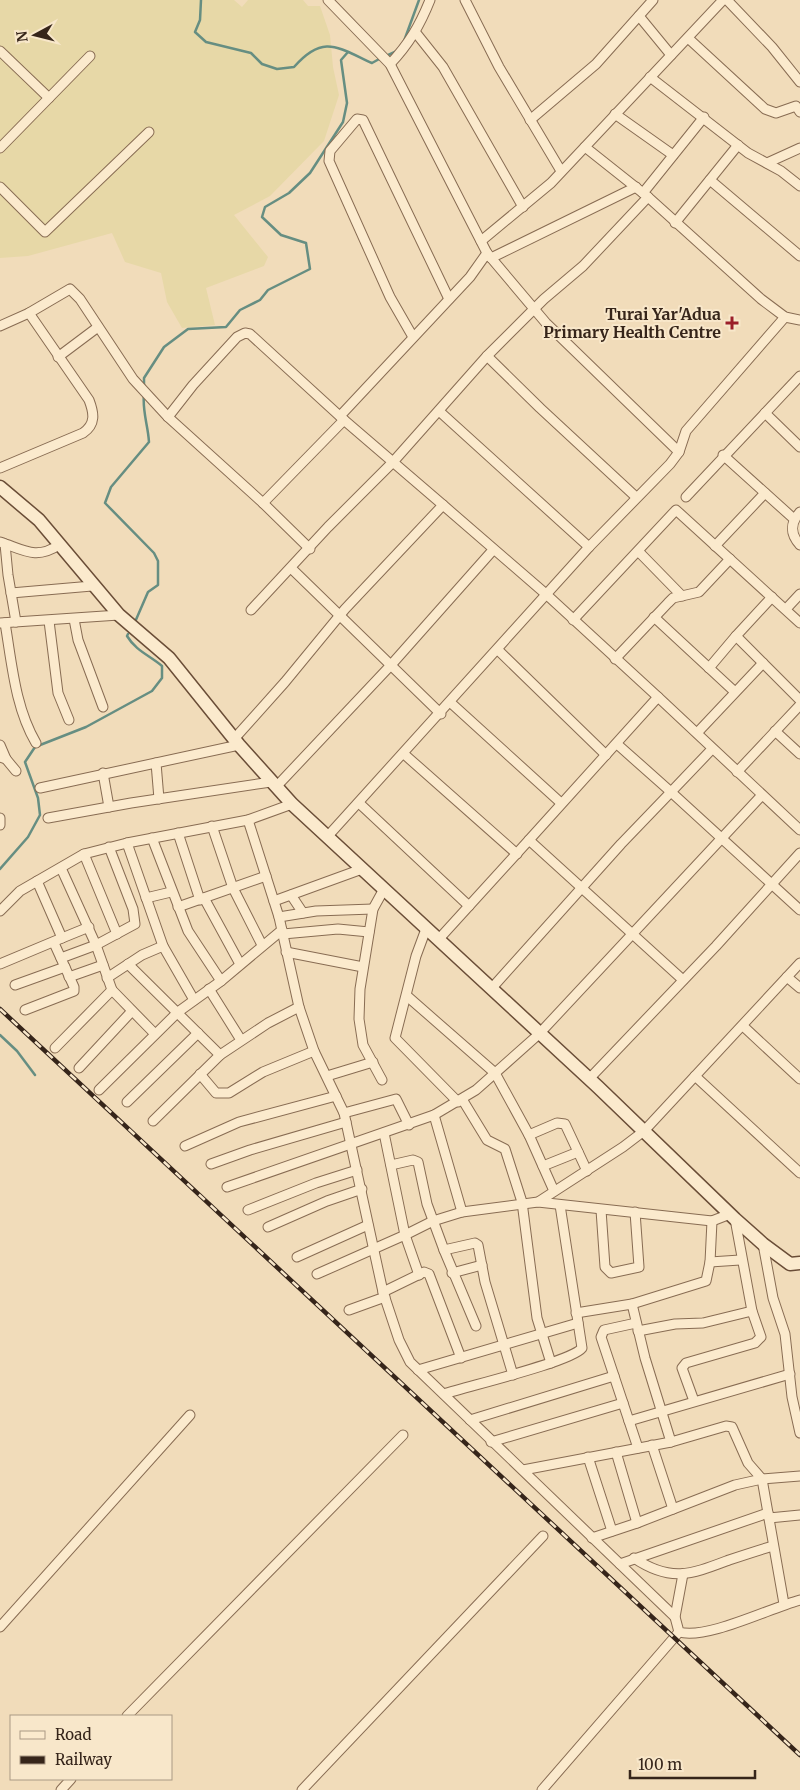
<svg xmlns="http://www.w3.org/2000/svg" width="800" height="1790" font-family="Merriweather,serif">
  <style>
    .farmland { fill: #e7d8a7 }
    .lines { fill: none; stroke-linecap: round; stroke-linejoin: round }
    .stream { stroke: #668e82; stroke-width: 2.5 }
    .street-casing { stroke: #886c53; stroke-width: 11 }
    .secondary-casing { stroke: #6a4d37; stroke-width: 15 }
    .street { stroke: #fbeacd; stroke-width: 9 }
    .secondary { stroke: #fbeacd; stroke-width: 12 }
    .rail-casing { stroke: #36251a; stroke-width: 4.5 }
    .rail { stroke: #f8e7ca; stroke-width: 2.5; stroke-dasharray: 8; stroke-linecap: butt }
    .poi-dot { fill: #9b1f29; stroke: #f8e7ca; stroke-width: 2 }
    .labels { text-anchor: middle; stroke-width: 4; stroke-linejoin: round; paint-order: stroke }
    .poi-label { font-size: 16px; font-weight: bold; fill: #36251a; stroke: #f8e7ca; text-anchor: end }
  </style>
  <rect width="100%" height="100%" fill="#f1dcba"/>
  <!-- farmland -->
  <path class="farmland" d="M0 0H234L242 7 248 0H303L308 6H320L330 35 333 67 339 95 324 141 270 196 234 215 268 257 264 266 206 288 215 325 182 328 167 302 161 273 125 262 112 233 28 256 0 258Z"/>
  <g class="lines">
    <!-- stream -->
    <g class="stream">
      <path d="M201 0 200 20 195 32 206 42 251 53 262 64 277 69 294 67C323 34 337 47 372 63L381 58"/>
      <path d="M404 41 419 0"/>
      <path d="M386 56 397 51"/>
      <path d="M144 386V378L164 347 188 329 226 327 240 310 260 300 268 290 310 269 306 243 281 235 262 217 265 207 289 193 310 173 343 122 347 103 341 60 348 52"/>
      <path d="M135 622 148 592 158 585V561L154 553 105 503 111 487 149 442C148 425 142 411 144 394"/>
      <path d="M0 869 28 837 40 815 38 798 25 762 35 747 86 727 152 691 162 678V666C149 655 136 651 127 636L128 634"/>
      <path d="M0 1035 17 1051 35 1075"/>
    </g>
    <!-- street casing -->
    <g class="street-casing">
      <g id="street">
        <path d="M328 0 390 64 487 253"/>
        <path d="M465 0 499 67 561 171"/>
        <path d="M727 0 772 47 800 82"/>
        <path d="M639 16 671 55"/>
        <path d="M416 33 443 67 523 207"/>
        <path d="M688 38 765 109 776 113 796 106 800 112"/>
        <path d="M0 51 49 98"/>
        <path d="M390 64C409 44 420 25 430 0"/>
        <path d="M650 77 748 153 781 171 800 186"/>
        <path d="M615 114 673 155"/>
        <path d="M530 120 596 64 653 0"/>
        <path d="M585 147 648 197 761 299 785 317 800 320"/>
        <path d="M0 148 90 56"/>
        <path d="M767 163 800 148"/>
        <path d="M710 180 800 256"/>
        <path d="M0 187 45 232 149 132"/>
        <path d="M643 193 704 117"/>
        <path d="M675 223 738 145"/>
        <path d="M481 241 551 183 723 0"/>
        <path d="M491 258 636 187"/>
        <path d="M0 326 29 313 70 289 80 299 133 379 168 417 263 503 310 549"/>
        <path d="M413 337 390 297 329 161 330 151 357 119 363 120 449 299"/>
        <path d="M487 356 540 408 636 497"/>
        <path d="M58 357 98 327"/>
        <path d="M439 411 589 547"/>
        <path d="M765 413 800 447"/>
        <path d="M340 416 470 277 487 253 546 323 679 452"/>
        <path d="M168 417 193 385 237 337 245 333 250 334 344 420 443 505"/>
        <path d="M723 455 794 519"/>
        <path d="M0 468 83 433C96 424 94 413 89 400L29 313"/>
        <path d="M686 497 800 376"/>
        <path d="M263 503 344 420"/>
        <path d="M800 512C790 523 790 534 800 545"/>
        <path d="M0 542C24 550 36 560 59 545"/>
        <path d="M5 544 8 575 16 622"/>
        <path d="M715 546 765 493"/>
        <path d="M639 552 682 596"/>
        <path d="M292 569 441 714"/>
        <path d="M11 593 92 586"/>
        <path d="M772 597 736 636 800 700"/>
        <path d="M786 609 800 594"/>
        <path d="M251 610 328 527 393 462 487 356 544 299 583 266 648 197"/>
        <path d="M654 617 735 692"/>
        <path d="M74 619 78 640 103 707"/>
        <path d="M573 620 676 510 800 623"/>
        <path d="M49 621 58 693 69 720"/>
        <path d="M0 623 119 615"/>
        <path d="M5 623C12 664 15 707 36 743"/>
        <path d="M498 650 606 755"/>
        <path d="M615 659 668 603 673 598 699 592 730 559"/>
        <path d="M709 668 736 636"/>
        <path d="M451 703 561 803"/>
        <path d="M775 731 800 754"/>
        <path d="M697 733 763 663"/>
        <path d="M234 739 285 682 345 609 443 505 547 595 658 697"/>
        <path d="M617 744 671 792 712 749"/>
        <path d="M0 745 6 759"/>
        <path d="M404 754 517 854"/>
        <path d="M0 757 6 759 16 771"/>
        <path d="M156 763 159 799"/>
        <path d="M737 772 800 705"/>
        <path d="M103 773 109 807"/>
        <path d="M276 787 391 665 493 550"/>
        <path d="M40 788 239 745"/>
        <path d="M359 803 469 906"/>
        <path d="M0 818V825"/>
        <path d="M48 818 131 803 271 782"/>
        <path d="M248 820 279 917 299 1007 314 1051 344 1113 383 1292 399 1340 410 1362 675 1617"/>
        <path d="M212 826 233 888 262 945"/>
        <path d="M178 833 200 900"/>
        <path d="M327 837 589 547 670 464 679 452 686 431 785 317"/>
        <path d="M152 838 188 931 221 981"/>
        <path d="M529 840 658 697 800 830"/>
        <path d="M127 843 163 946 194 1000"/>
        <path d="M84 854 117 934"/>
        <path d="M61 868 96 945 112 990"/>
        <path d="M291 895 303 913"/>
        <path d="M146 898 171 892"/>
        <path d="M204 898 240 964"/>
        <path d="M274 901 362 869"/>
        <path d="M178 907 266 876"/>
        <path d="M0 911 20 891 84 854 127 843 248 820 292 804"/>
        <path d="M279 917 316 911 373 909"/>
        <path d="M426 929 416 956 395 1038 458 1102"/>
        <path d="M283 934 338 929 369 932"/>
        <path d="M62 938 89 927"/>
        <path d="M438 940 529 840 683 980"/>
        <path d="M286 952 363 967"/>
        <path d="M61 958 96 945 135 924 133 909 109 847"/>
        <path d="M0 964 62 938 37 881"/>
        <path d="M128 964 220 1055"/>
        <path d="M69 977 103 965"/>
        <path d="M787 977 800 988"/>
        <path d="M107 978 142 955 163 946"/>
        <path d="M15 985 65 967"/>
        <path d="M209 989 241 1040"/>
        <path d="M491 989 621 844 671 792 800 910"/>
        <path d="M407 996 495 1073 529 1135 554 1191"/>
        <path d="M25 1010 74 991V987L54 943"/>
        <path d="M743 1026 800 1079"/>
        <path d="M55 1048 112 990 155 1034"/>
        <path d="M79 1068 132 1011"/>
        <path d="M200 1074 216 1093H229L263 1072 314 1051"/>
        <path d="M327 1076 373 1062"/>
        <path d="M695 1076 800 1173"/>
        <path d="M589 1079 716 946 800 853"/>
        <path d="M382 1080 363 1045 359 1019 360 989 373 909 384 889"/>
        <path d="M99 1090 178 1012 221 981 282 930"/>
        <path d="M462 1099 487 1140 505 1149 522 1202 537 1318 551 1363"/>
        <path d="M127 1102 198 1033"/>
        <path d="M344 1113 396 1099 409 1125"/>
        <path d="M434 1115 462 1212 538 1202 623 1147 644 1131 800 963"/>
        <path d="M153 1121 220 1055 268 1023 299 1007"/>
        <path d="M384 1133 405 1235 433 1221 462 1212"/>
        <path d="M529 1135 557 1123 565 1124 587 1171"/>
        <path d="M185 1146 239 1122 336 1096"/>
        <path d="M211 1164 250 1150 346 1122"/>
        <path d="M391 1165 413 1160 418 1162 427 1204 444 1250 475 1243 478 1245 485 1282 513 1375"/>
        <path d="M543 1166 578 1152"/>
        <path d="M227 1187 434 1115 476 1090 539 1034 762 795"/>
        <path d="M538 1202 712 1221 730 1214"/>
        <path d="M248 1210 316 1183 357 1170"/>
        <path d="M601 1210 605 1267 611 1273 639 1267 635 1212"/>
        <path d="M268 1227 327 1201 362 1189"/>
        <path d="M763 1244 773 1298 785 1334 792 1397 800 1433"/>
        <path d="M444 1250 476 1326"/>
        <path d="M297 1257 368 1225"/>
        <path d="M710 1262 740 1260"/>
        <path d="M452 1273 482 1265"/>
        <path d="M317 1274 405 1235 419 1275"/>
        <path d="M383 1292 424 1272 429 1274 461 1358"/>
        <path d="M632 1304 645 1358 671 1442 726 1426 732 1427 748 1463 762 1479 784 1604"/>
        <path d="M349 1310 385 1297"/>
        <path d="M576 1313 632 1304 706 1281 710 1262 712 1221"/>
        <path d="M636 1323 604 1330 601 1337 638 1448"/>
        <path d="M638 1331 675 1324 703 1323 752 1311"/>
        <path d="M418 1370 578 1323"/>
        <path d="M444 1394C468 1386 571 1362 582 1348L560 1205"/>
        <path d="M694 1401 682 1368 686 1363 755 1343 761 1337 752 1311 735 1219"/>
        <path d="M470 1420 614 1376"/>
        <path d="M629 1421 790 1374"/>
        <path d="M491 1442 623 1403"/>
        <path d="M652 1445 673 1509"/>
        <path d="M616 1452 637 1523"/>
        <path d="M588 1457 612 1531"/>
        <path d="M523 1470 671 1442"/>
        <path d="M769 1518 800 1515"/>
        <path d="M592 1538 637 1523 735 1485 762 1479 800 1476"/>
        <path d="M634 1558C671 1583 692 1574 729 1560 744 1555 759 1550 773 1546"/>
        <path d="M620 1564 768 1513"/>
        <path d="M683 1574 675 1617 679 1632C707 1640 770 1608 800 1600"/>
        <path d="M0 1627 190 1415"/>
        <path d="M127 1716 403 1435"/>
        <path d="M61 1790 71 1779"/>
        <path d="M302 1790 543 1536"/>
        <path d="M542 1790 679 1632"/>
      </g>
    </g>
    <!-- secondary casing -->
    <g class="secondary-casing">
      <path id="secondary" d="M0 487 39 520 119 615 169 658 239 745 292 804 598 1087 735 1219 763 1244 790 1264 800 1263"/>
    </g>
    <!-- street -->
    <use href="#street" class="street"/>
    <!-- secondary -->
    <use href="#secondary" class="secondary"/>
    <!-- rail casing -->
    <g class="rail-casing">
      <path id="rail" d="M0 1009 800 1755"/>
    </g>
    <!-- rail -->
    <use href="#rail" class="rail"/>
  </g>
  <!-- markers -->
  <path class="poi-dot" d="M729.5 315.5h5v5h5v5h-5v5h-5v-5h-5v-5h5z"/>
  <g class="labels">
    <!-- poi labels -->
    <g class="poi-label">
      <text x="721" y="320">Turai Yar'Adua<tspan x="721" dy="18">Primary Health Centre</tspan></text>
    </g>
  </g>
  <!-- legend -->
  <rect x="10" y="1715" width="162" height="65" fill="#f8e7ca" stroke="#aa9984"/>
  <rect x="20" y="1731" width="25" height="8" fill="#fbeacd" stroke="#aa9984"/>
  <text x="55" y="1740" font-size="15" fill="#36251a">Road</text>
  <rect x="20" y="1756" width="25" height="8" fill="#36251a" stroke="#aa9984"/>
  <text x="55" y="1765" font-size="15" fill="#36251a">Railway</text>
  <!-- north arrow -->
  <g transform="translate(35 35) rotate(263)" stroke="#f8e7ca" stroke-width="4" paint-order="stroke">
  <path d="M0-4L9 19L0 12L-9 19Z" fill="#36251a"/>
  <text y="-8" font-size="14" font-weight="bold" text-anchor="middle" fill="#36251a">N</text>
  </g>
  <!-- scale -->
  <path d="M630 1770v8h125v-8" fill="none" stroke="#36251a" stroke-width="2.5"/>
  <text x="638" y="1770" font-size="15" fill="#36251a" stroke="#f8e7ca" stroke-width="4" paint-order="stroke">100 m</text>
</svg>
